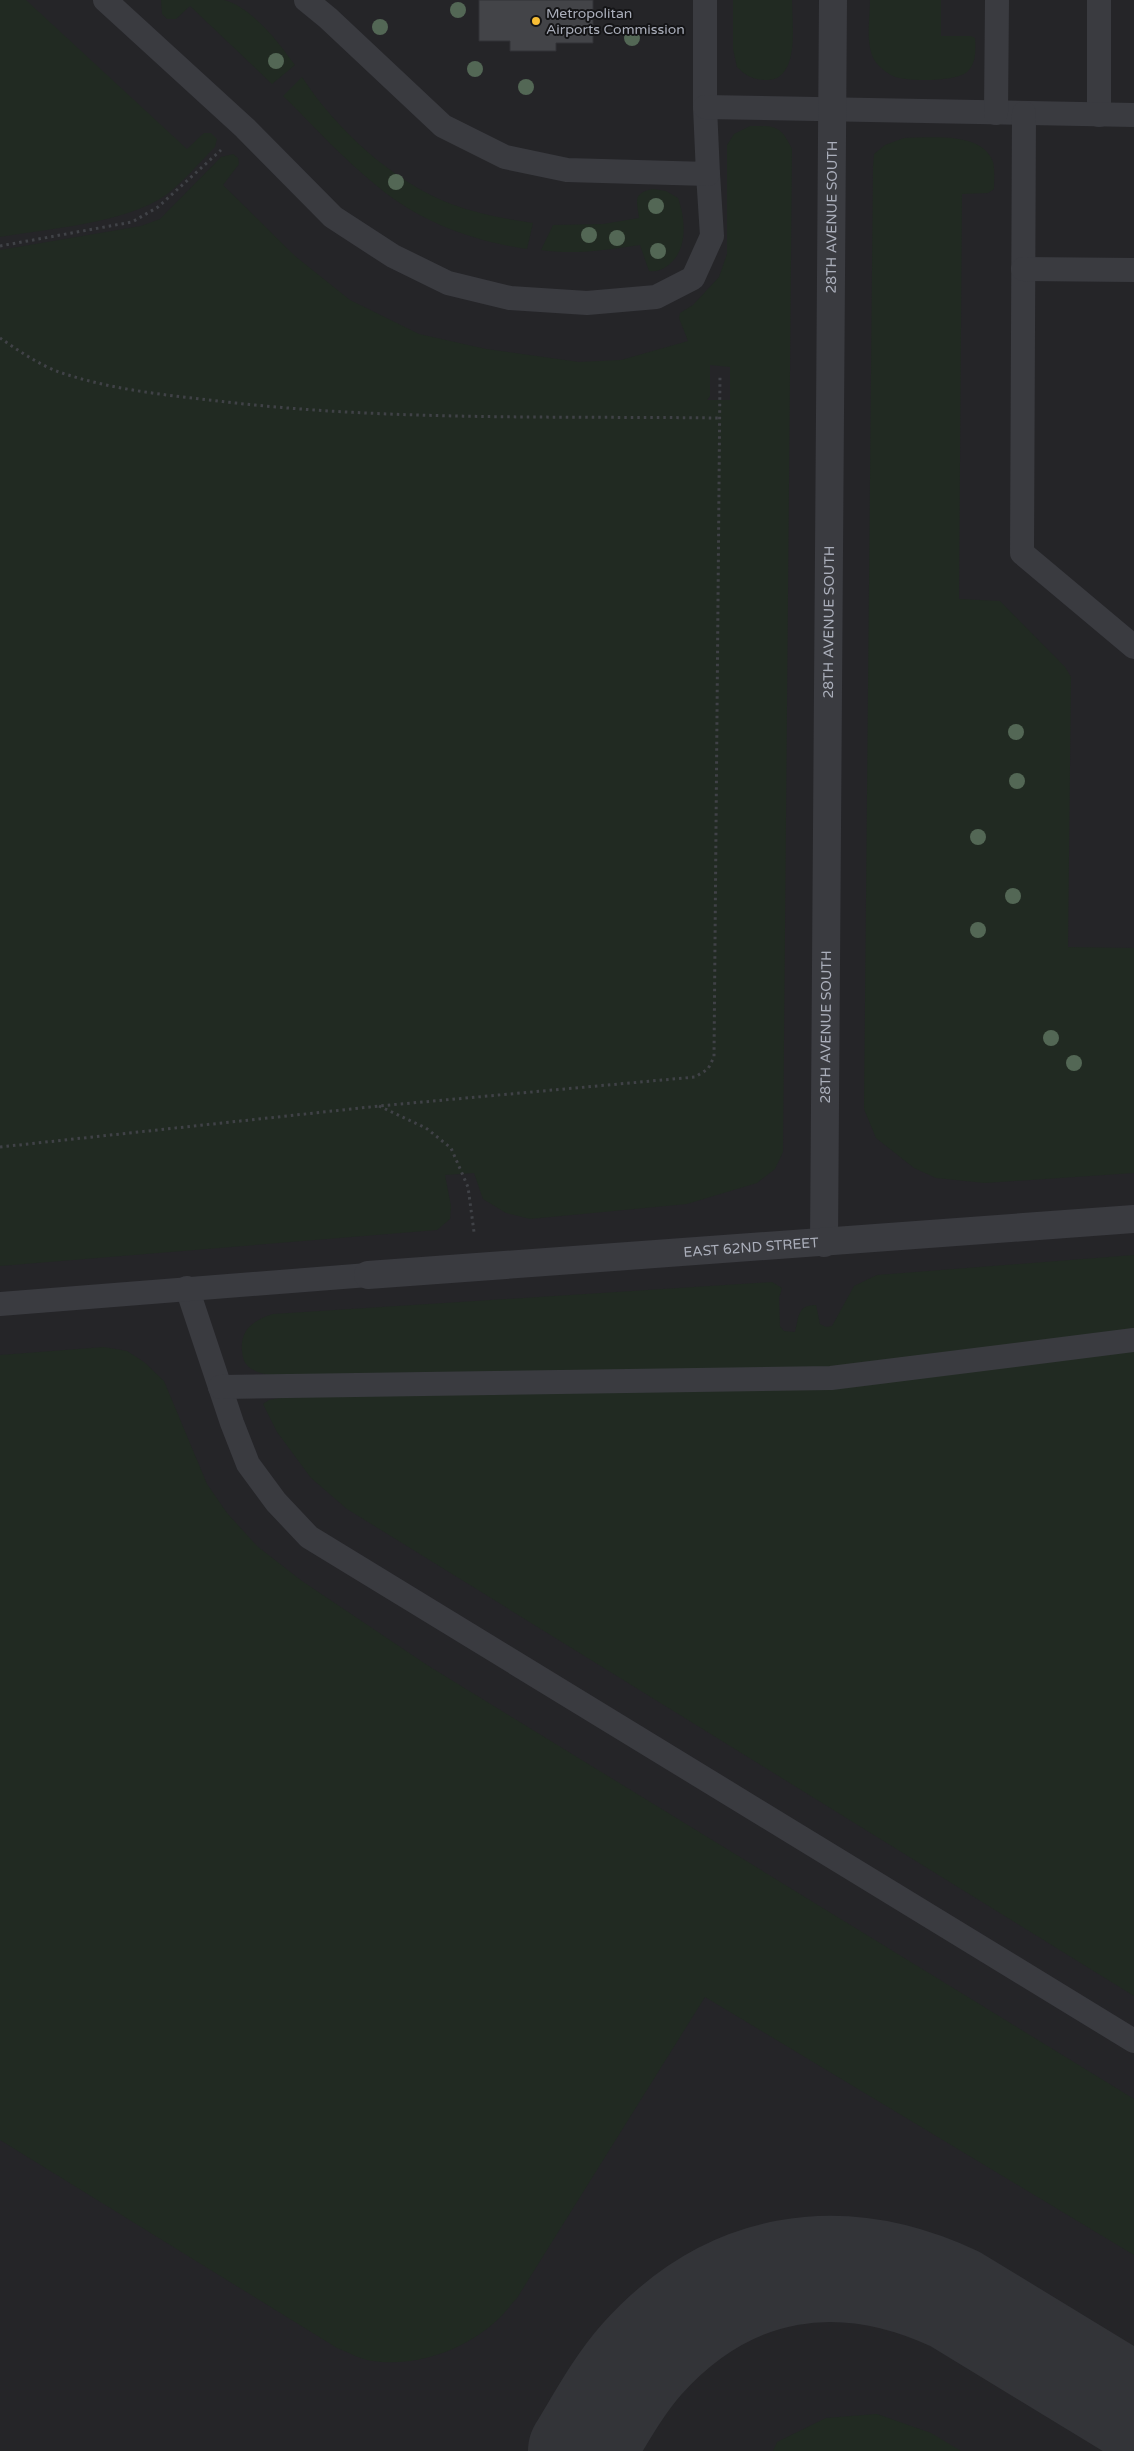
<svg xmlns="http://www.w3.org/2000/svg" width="1134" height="2451" font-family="'Varela Round',sans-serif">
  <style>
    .built { fill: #252528 }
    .green { fill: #212a22; fill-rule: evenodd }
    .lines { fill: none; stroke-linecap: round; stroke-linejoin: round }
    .taxiway { stroke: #333438; stroke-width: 106 }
    .building { fill: #434448; stroke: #333337 }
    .path { stroke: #404247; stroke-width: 3; stroke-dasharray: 2.5 4; stroke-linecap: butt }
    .service { stroke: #3a3b40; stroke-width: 24 }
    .minor { stroke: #3a3b40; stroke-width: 28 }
    .tree { fill: #536755 }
    .poi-dot { fill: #f7bd35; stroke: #141416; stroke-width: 2 }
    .labels { text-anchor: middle; stroke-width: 4; stroke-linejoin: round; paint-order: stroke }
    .poi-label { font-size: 14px; fill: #abafbb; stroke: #141416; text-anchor: start }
    .street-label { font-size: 14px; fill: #abafbb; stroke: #141416 }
  </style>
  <rect width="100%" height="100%" fill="#19191b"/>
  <!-- built -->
  <rect class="built" x="0" y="0" width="1134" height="2451"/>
  <!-- green -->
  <g class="green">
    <path d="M0 0H26L187 149 204 133H211L217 139 215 147C199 163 183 182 166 195 127 223 47 229 0 237Z"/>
    <path d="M161 0C177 0 210 0 224 0 253 8 278 42 295 65L272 84 190 6 176 19H167L162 14Z"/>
    <path d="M733 0H792C792 23 801 83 764 80 752 79 746 76 737 67L733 49Z"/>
    <path d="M870 0H941V36H971L975 38C976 50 976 63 968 71 958 82 906 82 893 76 888 74 878 66 875 61 865 45 870 18 870 0Z"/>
    <path d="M302 77C335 128 393 182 451 204 478 214 505 219 533 223L527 249C472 241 420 222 377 186 343 159 314 126 283 96Z"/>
    <path d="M750 126C774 126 781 125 792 149L783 1152 775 1169 757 1183 687 1204 530 1219 506 1213 483 1199 474 1173 445 1175 451 1206 450 1219 437 1230 0 1266V250L141 226 160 219 221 157 233 154 238 158 239 164 223 185 295 256 350 300 419 334 486 349 579 362 621 360 688 341 679 318 680 313 693 305 719 277 727 254V145L734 134ZM710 365 730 367V400H707L710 396Z"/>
    <path d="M904 138C930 138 982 131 993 162 995 169 994 182 994 189L988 193 962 194 959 599 1000 601 1065 667 1071 677 1068 947 1134 948V1173L985 1183 936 1178 914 1168 876 1138 864 1109 873 166 874 154 885 145Z"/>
    <path d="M653 189 666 191 678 198C686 220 688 252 667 266 662 270 656 272 649 271L640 245C607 250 574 255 541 250L553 225 603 224 639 218C637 201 632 193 653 189Z"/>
    <path d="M1134 1255V1330L866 1363 788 1370 291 1377C278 1375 256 1376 247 1365 243 1361 243 1356 242 1351 240 1329 254 1320 273 1314L772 1282 782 1288 779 1298 780 1326 784 1331 795 1332C799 1317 797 1305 816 1305L820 1324 826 1327 832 1326 854 1286 877 1275Z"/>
    <path d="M104 1347 127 1351 144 1362 164 1381 207 1484 227 1513 257 1546 302 1581 427 1665 1134 2099V2255L705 1997 517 2298C510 2306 502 2316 494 2323 462 2351 415 2367 373 2361 361 2360 348 2352 337 2348L0 2140V1355Z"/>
    <path d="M1134 1349V1996L347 1509 311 1478 277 1432 263 1404 269 1400 284 1397Z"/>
    <path d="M877 2414 931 2433 961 2451H773L777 2442 826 2418Z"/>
  </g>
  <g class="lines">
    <!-- taxiway -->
    <path class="taxiway" d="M581 2451C600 2420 618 2386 642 2359 728 2263 840 2245 955 2299L1134 2408"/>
  </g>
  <!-- building -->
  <path class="building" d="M479 0H593V43H556V51H510V41H479Z"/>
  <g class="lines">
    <!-- path -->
    <g class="path">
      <path d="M0 246 132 222 158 207 221 150"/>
      <path d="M0 338C19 351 41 366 62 373 113 390 166 395 218 401 384 421 553 416 720 418"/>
      <path d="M379 1106 426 1128 451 1148 468 1187 474 1232"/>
      <path d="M0 1147 379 1106 695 1077 708 1069 714 1057 720 374"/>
    </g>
    <!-- service -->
    <g class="service">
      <path d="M105 0 245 128 333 217 393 256 448 283 510 298 587 303 656 297 693 278 712 236 708 174"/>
      <path d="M306 0 328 18 443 126 505 157 567 170 708 174 705 107V0"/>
      <path d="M1099 0V115"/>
      <path d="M705 107 1134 115"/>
      <path d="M996 113 997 0"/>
      <path d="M1024 113 1022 553 1134 647"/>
      <path d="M1023 269 1134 270"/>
      <path d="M187 1288 232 1423 248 1464 276 1502 309 1537 1134 2041"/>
      <path d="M0 1304 368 1275"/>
      <path d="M220 1387 831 1378 1134 1340"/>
    </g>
    <!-- minor -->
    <g class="minor">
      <path id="s1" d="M824 1243 833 0"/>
      <path id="s2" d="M368 1275 1134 1219"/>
    </g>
  </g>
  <!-- trees -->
  <g class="tree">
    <circle cx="458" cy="10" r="8"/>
    <circle cx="380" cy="27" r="8"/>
    <circle cx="632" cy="38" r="8"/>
    <circle cx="276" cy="61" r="8"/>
    <circle cx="475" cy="69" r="8"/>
    <circle cx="526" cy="87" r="8"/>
    <circle cx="396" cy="182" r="8"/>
    <circle cx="656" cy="206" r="8"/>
    <circle cx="589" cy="235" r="8"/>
    <circle cx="617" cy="238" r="8"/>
    <circle cx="658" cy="251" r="8"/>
    <circle cx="1016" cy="732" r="8"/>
    <circle cx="1017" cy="781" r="8"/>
    <circle cx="978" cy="837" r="8"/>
    <circle cx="1013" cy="896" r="8"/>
    <circle cx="978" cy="930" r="8"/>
    <circle cx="1051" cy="1038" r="8"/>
    <circle cx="1074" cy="1063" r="8"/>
  </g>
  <!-- markers -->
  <circle class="poi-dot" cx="536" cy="21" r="5"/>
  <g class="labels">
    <!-- poi labels -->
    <g class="poi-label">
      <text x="546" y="18">Metropolitan<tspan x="546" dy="16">Airports Commission</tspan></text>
    </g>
    <!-- street labels -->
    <g class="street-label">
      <text dy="5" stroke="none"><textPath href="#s1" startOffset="1026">28TH AVENUE SOUTH</textPath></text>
      <text dy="5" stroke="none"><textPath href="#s1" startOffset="621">28TH AVENUE SOUTH</textPath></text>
      <text dy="5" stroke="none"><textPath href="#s1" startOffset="216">28TH AVENUE SOUTH</textPath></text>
      <text dy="5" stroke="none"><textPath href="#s2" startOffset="384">EAST 62ND STREET</textPath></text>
    </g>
  </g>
</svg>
